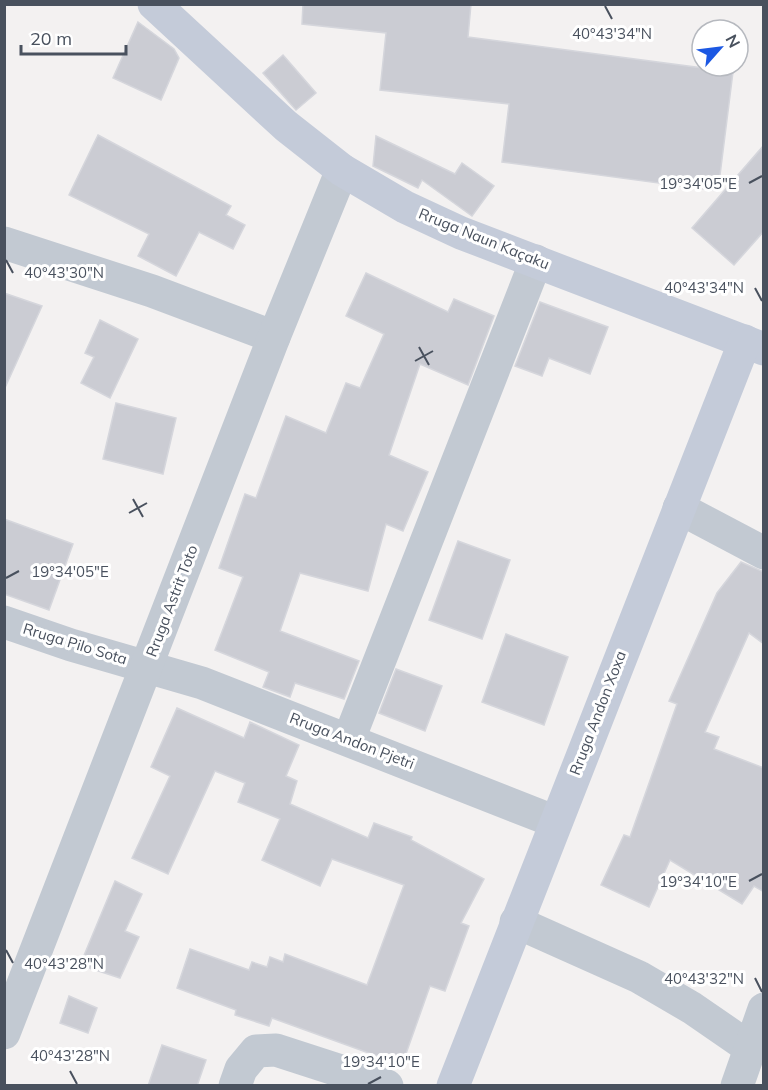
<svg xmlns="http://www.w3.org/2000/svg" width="768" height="1090" font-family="Mulish,sans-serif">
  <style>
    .building { fill: #cbccd3; stroke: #d5d6dc; stroke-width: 1.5 }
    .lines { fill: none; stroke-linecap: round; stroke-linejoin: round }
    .street { stroke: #c2c9d2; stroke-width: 33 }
    .secondary { stroke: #c4cbd9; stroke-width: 33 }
    .ticks { fill: none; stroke: #49515e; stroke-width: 2 }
    .labels { text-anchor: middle; stroke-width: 6; stroke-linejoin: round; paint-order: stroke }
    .street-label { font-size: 15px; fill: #49515e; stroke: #fff }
    .ticks-label { font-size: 15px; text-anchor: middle; fill: #49515e; stroke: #fff; stroke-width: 6; stroke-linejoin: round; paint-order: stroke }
  </style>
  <rect width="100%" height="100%" fill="#f3f1f1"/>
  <!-- building -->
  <g class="building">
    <path d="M303 4H471L468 37 733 72 718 191 502 162 509 104 380 90 386 33 302 24Z"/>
    <path d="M138 22 174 49 179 58 161 100 113 78Z"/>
    <path d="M283 55 316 93 296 110 263 73Z"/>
    <path d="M98 135 231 206 226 215 245 225 233 249 199 232 176 276 138 256 149 234 69 195Z"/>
    <path d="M376 136 455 174 462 163 494 186 472 216 422 180 418 188 373 166Z"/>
    <path d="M764 145V231L734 265 692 228Z"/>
    <path d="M366 273 448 312 454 299 494 316 468 385 420 364 389 455 428 472 403 531 386 524 368 591 300 573 280 631 359 661 344 699 295 683 290 697 263 687 269 672 215 650 243 577 219 568 245 494 256 498 286 416 326 433 346 383 360 388 384 334 346 316Z"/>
    <path d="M4 293 42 306 4 390Z"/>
    <path d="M540 302 608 327 590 374 549 358 542 376 515 366Z"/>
    <path d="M100 320 138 339 110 398 81 383 94 357 85 353Z"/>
    <path d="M116 403 176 418 163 474 103 459Z"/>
    <path d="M4 519 73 544 49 610 4 594Z"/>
    <path d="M458 541 510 560 482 639 429 620Z"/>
    <path d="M741 562 764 572V644L749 633 705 732 719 737 714 749 764 768V892L754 886 742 904 670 860 649 907 601 885 624 835 630 837 677 704 669 701 717 593Z"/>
    <path d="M506 634 568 657 544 725 482 702Z"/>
    <path d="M396 669 442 686 425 731 379 713Z"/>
    <path d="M177 708 244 738 250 722 299 745 286 776 297 781 290 804 368 838 374 823 412 837 411 840 484 879 461 923 469 926 445 991 430 986 402 1065 272 1018 269 1026 235 1015 236 1010 177 988 190 949 249 970 252 962 267 967 270 957 283 962 285 954 367 985 404 885 332 859 320 886 262 860 280 819 238 802 245 783 215 771 168 874 132 858 170 776 151 767Z"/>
    <path d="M115 881 142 894 125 931 139 937 120 978 80 965Z"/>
    <path d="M69 996 97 1008 88 1033 60 1023Z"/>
    <path d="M162 1045 206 1060 197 1086H148Z"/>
  </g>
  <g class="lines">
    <!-- street -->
    <g class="street">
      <path d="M4 243 152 291 274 337"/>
      <path d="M679 508 764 553"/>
      <path d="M4 622 71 645 202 683 556 822"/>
      <path d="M349 739 536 261"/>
      <path d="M516 922 639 977 692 1008 750 1048"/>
      <path d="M4 1033 274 337 342 170"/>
      <path d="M235 1086 241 1069 256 1051 276 1050 387 1086"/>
      <path d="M737 1086 764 1009"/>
    </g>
    <!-- secondary -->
    <g class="secondary">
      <path d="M154 4 286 126 342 170 405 207 461 233 764 349"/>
      <path d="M453 1086 745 341"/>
    </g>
  </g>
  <!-- ticks -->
  <path class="ticks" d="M605 6 612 19M749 183 762 176M6 260 13 273M755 288 762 301M419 347 429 365M415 361 433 351M133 499 143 517M129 513 147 503M6 578 19 571M749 881 762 874M6 950 13 963M755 978 762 992M70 1071 77 1084M368 1084 381 1077"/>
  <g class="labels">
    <!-- street labels -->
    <g class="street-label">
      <text transform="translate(484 239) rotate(22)" y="5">Rruga Naun Kaçaku</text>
      <text transform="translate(172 601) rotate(-69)" y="5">Rruga Astrit Toto</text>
      <text transform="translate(75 644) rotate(17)" y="5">Rruga Pilo Sota</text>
      <text transform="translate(598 713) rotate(-69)" y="5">Rruga Andon Xoxa</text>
      <text transform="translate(352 741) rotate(21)" y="5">Rruga Andon Pjetri</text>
    </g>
  </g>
  <g class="ticks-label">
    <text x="612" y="39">40°43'34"N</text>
    <text x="698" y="189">19°34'05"E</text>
    <text x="64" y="278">40°43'30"N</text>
    <text x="704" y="293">40°43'34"N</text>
    <text x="70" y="577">19°34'05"E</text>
    <text x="698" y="887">19°34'10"E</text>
    <text x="64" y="969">40°43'28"N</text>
    <text x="704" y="984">40°43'32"N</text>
    <text x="70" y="1061">40°43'28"N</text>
    <text x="381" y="1067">19°34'10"E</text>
  </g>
  <!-- border -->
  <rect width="768" height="1090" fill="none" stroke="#49515e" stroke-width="12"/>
  <!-- north arrow -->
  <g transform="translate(720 48) rotate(62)"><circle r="28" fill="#ffffff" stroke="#b6b9bf" stroke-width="1.5"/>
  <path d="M0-4.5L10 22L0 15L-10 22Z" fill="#1c58e3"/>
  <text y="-9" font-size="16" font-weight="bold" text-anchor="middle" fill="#49515e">N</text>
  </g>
  <!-- scale -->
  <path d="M21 45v9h105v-9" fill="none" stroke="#49515e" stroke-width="3"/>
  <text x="30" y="45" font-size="18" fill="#49515e" stroke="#ffffff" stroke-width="4.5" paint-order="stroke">20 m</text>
</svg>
